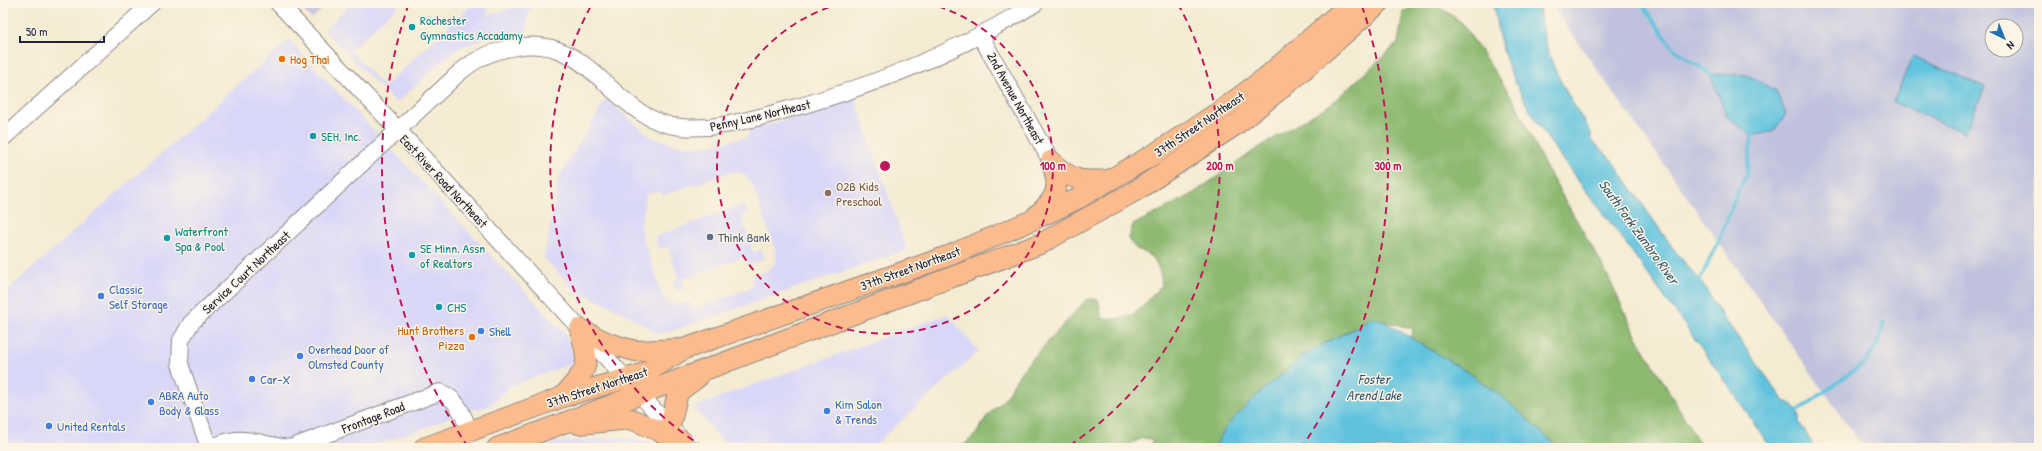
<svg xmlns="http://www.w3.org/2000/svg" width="2042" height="451" font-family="'Patrick Hand',sans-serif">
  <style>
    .built { fill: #d9d7f8; fill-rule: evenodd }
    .industrial { fill: #c0c2dd; fill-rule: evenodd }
    .forest { fill: #8db971; stroke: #586e56 }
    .water { fill: #60c3de; stroke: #41728c }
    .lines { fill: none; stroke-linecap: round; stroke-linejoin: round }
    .stream { stroke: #60c3de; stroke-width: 3.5 }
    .minor-casing { stroke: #8b8686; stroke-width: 18 }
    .major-casing { stroke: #8b8686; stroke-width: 22 }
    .minor { stroke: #fff; stroke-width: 16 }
    .major { stroke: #fbbb8d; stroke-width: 20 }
    .ring { fill: none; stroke: #c2185b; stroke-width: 2; stroke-dasharray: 7 5 }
    .culture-dot { fill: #0f9aa8; stroke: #fcf5e5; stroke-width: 1.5 }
    .food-dot { fill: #e8710a; stroke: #fcf5e5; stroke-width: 1.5 }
    .education-dot { fill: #8d6e63; stroke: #fcf5e5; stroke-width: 1.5 }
    .service-dot { fill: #5c6f8a; stroke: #fcf5e5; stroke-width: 1.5 }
    .shop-dot { fill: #3f7fe0; stroke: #fcf5e5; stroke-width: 1.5 }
    .labels { text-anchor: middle; stroke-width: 3; stroke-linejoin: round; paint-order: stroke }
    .culture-label { font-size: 13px; fill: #0d838f; stroke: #fcf5e5; text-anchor: start }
    .food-label { font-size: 13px; fill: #c56008; stroke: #fcf5e5; text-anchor: start }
    .street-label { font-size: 13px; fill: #22223b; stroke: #fcf5e5 }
    .education-label { font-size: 13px; fill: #785e54; stroke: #fcf5e5; text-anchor: start }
    .service-label { font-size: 13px; fill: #4e5e75; stroke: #fcf5e5; text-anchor: start }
    .shop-label { font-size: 13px; fill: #366cbe; stroke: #fcf5e5; text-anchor: start }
    .water-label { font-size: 14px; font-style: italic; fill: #385a74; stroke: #fcf5e5 }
    .centre { fill: #c2185b; stroke: #fcf5e5; stroke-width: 2 }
    .ring-label { font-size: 12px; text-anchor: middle; font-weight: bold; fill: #c2185b; stroke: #fcf5e5; stroke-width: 3; stroke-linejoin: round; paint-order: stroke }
  </style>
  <rect width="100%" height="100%" fill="#fcf5e5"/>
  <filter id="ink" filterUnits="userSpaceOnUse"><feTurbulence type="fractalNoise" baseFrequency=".025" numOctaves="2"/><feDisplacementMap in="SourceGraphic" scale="8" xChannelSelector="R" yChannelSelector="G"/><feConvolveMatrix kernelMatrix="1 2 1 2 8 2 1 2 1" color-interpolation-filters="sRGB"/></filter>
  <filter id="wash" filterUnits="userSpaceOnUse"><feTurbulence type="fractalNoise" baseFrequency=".012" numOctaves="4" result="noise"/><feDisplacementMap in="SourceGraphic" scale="16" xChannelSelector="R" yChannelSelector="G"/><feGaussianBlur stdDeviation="0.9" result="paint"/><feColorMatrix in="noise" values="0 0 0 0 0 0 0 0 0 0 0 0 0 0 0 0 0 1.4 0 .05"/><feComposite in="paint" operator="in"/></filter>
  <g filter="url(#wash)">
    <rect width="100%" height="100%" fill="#f4ebd2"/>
    <!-- built -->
    <g class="built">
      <path d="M352 3H401L350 50 384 87 474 3H488V15L511 8 517 3H537L529 10 526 39 506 40 507 33 490 36 460 48 450 54 396 103 324 30Z"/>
      <path d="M289 40 565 334 570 345 573 363 509 387 492 404 483 408 461 412 424 428 366 448H3V294Z"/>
      <path d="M854 95 907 250 680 328 659 334 621 311 576 291 544 258 560 175 606 99 651 137 674 144 692 146 710 145 748 137V132ZM731 172H737L745 175 752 184 777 255 776 261 771 268 753 277 751 280 753 287 693 310 690 302 677 304 669 303 663 297 640 230 646 194 659 191 663 195Z"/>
      <path d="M745 204 748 213 741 215 753 252 762 250 764 259 748 265 744 256 681 280 684 288 678 291 674 288 673 281 679 279 668 247 658 248 655 237Z"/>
      <path d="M948 314 979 351 871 448H728L693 407Z"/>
      <path d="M622 437 650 442 655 448H540L555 442Z"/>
    </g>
    <!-- industrial -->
    <g class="industrial">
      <path d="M296 3H329L312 19Z"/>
      <path d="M1554 3H2039V448H1864L1553 7ZM1992 26H2016V50H1992Z"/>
    </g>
    <!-- forest -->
    <path class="forest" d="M1418 3 1437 5 1462 23 1516 104 1544 164 1603 266 1633 330 1702 448H1559L1505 399 1469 373 1410 338 1414 329 1372 318 1303 356 1255 397 1227 426 1214 448H1154L1151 439 1142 438 1123 448H961L976 434 989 414 1005 398 1022 370 1087 299H1098L1102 318C1136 322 1140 308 1162 285 1161 275 1159 263 1150 256 1139 247 1136 254 1129 238L1133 225 1191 195 1258 148 1331 104 1398 43 1403 12Z"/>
    <!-- water -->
    <g class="water">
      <path d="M1494 3H1539C1541 54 1565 91 1591 133V139L1611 159 1675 251 1704 285 1716 307 1784 401 1792 404 1800 417 1799 422 1815 448H1771C1724 377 1673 310 1624 241 1572 169 1500 95 1494 3Z"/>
      <path d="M1913 56 1985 87 1965 133 1893 102Z"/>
      <path d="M1710 74 1748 75 1776 91 1786 114 1774 131 1752 136 1727 116Z"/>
      <path d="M1370 318H1377L1388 324 1469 373 1505 399 1559 448H1214L1227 426 1236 416 1255 397 1303 356 1332 339 1354 329Z"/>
    </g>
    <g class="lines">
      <!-- stream -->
      <g class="stream">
        <path d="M1641 3 1674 49 1710 74"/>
        <path d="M1698 284 1722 233 1733 203 1747 173 1752 136"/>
        <path d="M1794 414 1867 361 1878 342 1884 322"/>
      </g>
    </g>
  </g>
  <g filter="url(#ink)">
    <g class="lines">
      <!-- minor casing -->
      <g class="minor-casing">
        <g id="minor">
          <path d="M278 3 398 130 689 448"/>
          <path d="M980 35 1051 161"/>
          <path d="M3 138 152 3"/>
          <path d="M209 448 180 364 181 340 191 323 459 73C476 58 493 51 516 47 593 33 612 121 681 127 714 130 744 121 775 113 867 89 956 53 1036 3"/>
          <path d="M209 448C220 444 231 439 243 440 259 441 273 447 290 448L440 392C458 398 463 416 470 432"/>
        </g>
      </g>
      <!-- major casing -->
      <g class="major-casing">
        <g id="major">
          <path d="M1051 161C1070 181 1082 182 1109 180"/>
          <path d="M1037 215C1058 197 1061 187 1051 161"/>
          <path d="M580 329 608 343 635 351 682 349"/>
          <path d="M563 397C588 366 591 369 580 329"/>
          <path d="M579 424 631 419 682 441"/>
          <path d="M670 426 678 392 698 377"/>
          <path d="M424 448 563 397 645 373 684 349 948 256 1042 216 1077 199 1156 153 1219 112 1265 78 1351 3"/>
          <path d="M497 448 1040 244 1137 190 1237 124 1293 79 1379 3"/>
        </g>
      </g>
      <!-- minor -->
      <use href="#minor" class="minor"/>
      <!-- major -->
      <use href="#major" class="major"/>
    </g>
  </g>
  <!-- distance rings -->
  <g class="ring">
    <path d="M927 3A168 168 0 1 1 843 3"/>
    <path d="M703 447A335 335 0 0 1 592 4M1178 4A335 335 0 0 1 1067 447"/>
    <path d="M468 447A503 503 0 0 1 408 6M1362 6A503 503 0 0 1 1302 447"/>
  </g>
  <!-- markers -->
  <g class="culture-dot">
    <circle cx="412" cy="27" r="4"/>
    <circle cx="313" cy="136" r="4"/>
    <circle cx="167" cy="238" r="4"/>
    <circle cx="412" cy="255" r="4"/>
    <circle cx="439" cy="307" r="4"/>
  </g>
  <g class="food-dot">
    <circle cx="282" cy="59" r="4"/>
    <circle cx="472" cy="337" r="4"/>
  </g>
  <circle class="education-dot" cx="828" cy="193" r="4"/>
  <circle class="service-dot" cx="710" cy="237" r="4"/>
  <g class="shop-dot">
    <circle cx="101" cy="296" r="4"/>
    <circle cx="481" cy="331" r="4"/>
    <circle cx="300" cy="356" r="4"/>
    <circle cx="252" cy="379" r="4"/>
    <circle cx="151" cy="402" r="4"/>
    <circle cx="827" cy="411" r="4"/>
    <circle cx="49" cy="426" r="4"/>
  </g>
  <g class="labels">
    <!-- culture labels -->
    <g class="culture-label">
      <text x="420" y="25">Rochester<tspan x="420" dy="15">Gymnastics Accadamy</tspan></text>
      <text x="321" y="141">SEH, Inc.</text>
      <text x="175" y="236">Waterfront<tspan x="175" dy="15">Spa &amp; Pool</tspan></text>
      <text x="420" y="253">SE Minn. Assn<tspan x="420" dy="15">of Realtors</tspan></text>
      <text x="447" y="312">CHS</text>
    </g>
    <!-- food labels -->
    <g class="food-label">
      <text x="290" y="64">Hog Thai</text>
      <text x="464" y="335" text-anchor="end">Hunt Brothers<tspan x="464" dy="15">Pizza</tspan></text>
    </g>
    <!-- street labels -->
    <g class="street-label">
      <text transform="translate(1016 98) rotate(61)" y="5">2nd Avenue Northeast</text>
      <text transform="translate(760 115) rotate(-13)" y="5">Penny Lane Northeast</text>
      <text transform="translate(1199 124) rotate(-34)" y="5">37th Street Northeast</text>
      <text transform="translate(444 181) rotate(47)" y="5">East River Road Northeast</text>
      <text transform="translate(910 268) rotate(-20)" y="5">37th Street Northeast</text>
      <text transform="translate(246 272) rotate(-43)" y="5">Service Court Northeast</text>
      <text transform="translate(597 387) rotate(-18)" y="5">37th Street Northeast</text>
      <text transform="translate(373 417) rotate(-21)" y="5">Frontage Road</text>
    </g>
    <!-- education labels -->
    <g class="education-label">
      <text x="836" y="191">O2B Kids<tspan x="836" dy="15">Preschool</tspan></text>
    </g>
    <!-- service labels -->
    <g class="service-label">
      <text x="718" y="242">Think Bank</text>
    </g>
    <!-- shop labels -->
    <g class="shop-label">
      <text x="109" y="294">Classic<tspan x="109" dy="15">Self Storage</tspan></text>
      <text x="489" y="336">Shell</text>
      <text x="308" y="354">Overhead Door of<tspan x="308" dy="15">Olmsted County</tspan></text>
      <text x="260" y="384">Car-X</text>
      <text x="159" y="400">ABRA Auto<tspan x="159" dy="15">Body &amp; Glass</tspan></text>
      <text x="835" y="409">Kim Salon<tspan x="835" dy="15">&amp; Trends</tspan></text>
      <text x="57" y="431">United Rentals</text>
    </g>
    <!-- water labels -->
    <g class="water-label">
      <text transform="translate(1639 232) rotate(54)" y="5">South Fork Zumbro River</text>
      <text x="1374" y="384">Foster<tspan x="1374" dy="16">Arend Lake</tspan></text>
    </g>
  </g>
  <circle cx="885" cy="166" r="6" class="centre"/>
  <g class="ring-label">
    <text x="1053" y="170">100 m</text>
    <text x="1220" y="170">200 m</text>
    <text x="1388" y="170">300 m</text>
  </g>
  <!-- margin -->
  <rect width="2042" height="451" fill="none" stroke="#fcf5e5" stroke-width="16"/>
  <!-- north arrow -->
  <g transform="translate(2004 38) rotate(137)"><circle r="19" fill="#fcf5e5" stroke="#a5a1a1"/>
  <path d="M0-3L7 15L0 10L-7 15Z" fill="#1f6fb2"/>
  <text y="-6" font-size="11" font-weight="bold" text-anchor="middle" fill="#22223b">N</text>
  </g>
  <!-- scale -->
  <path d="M20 36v6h84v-6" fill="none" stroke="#22223b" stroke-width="2"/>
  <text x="26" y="36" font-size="12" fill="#22223b" stroke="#fcf5e5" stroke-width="3" paint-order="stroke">50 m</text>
</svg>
